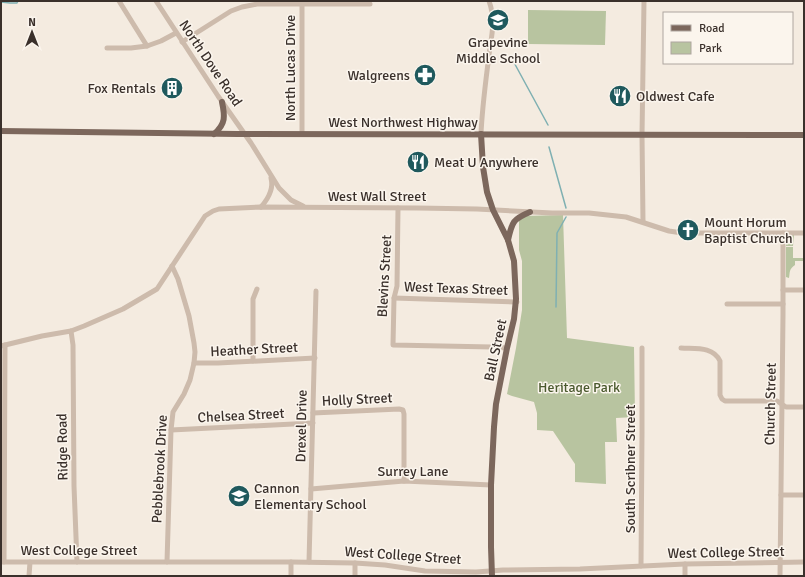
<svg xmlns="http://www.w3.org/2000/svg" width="805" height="577" font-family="Signika,sans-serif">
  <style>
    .green { fill: #b8c4a0 }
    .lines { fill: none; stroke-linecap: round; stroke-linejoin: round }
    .stream { stroke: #7fb0b2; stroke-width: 1.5 }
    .minor { stroke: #cdbbac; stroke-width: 5 }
    .major { stroke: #7c675c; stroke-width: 6 }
    .labels { text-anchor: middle; stroke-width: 3; stroke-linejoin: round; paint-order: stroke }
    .poi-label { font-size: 14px; fill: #3a302b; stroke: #fbf5ed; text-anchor: start }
    .street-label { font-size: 14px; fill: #3a302b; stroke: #fbf5ed }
    .park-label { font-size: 14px; fill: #4a592e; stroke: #fbf5ed }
  </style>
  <rect width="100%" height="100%" fill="#f4ebe0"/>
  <!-- green -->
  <g class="green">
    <path d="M528 10 606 11 605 45 528 44Z"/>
    <path d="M563 215 567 338 634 347 635 417 616 418 617 442H605L606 484 575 482V464L553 431 537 430V413L534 402 512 396 507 394 516 348 522 310V261L519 250V221L524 216Z"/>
    <path d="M790 235H794L793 246H786V240Z"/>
    <path d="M786 247H793V258H804V261H795V265C789 269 790 272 789 278L786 277Z"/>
  </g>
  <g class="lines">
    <!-- stream -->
    <g class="stream">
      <path d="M1 2 10 3H17L18 1"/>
      <path d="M511 57 548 125"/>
      <path d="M549 147 566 208"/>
      <path d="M556 307 557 233 566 217"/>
    </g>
    <!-- minor -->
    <g class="minor">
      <path d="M119 1 147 46 161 41 176 33"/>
      <path d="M156 1 218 96 251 143 279 188 291 200 303 206"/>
      <path d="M302 2V134"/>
      <path d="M182 42 231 11 242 7 257 4H370"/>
      <path d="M107 48H131L147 46"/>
      <path d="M481 134C482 110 485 87 488 63 490 41 497 23 489 1"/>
      <path d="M261 207C268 199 274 189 271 178"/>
      <path d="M398 208 397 286 394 298 393 345 492 347 507 348"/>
      <path d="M643 222 642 135 644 1"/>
      <path d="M783 290H804"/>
      <path d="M394 298 517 302"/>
      <path d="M727 304H783"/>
      <path d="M71 331 73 345 74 486 77 562"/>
      <path d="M1 346 42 336 71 331 84 326 123 309 157 289 205 216 213 211 219 209 261 207 417 208 477 209 552 213H589L626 217 669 231 682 233H804"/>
      <path d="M681 348C695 349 713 346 720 361V395L722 399 725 401H777L786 407H804"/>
      <path d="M253 361V299L257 289"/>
      <path d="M194 363H218L315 358"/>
      <path d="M313 413 399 409 403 410 404 414V481"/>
      <path d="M171 430 313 423"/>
      <path d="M311 489 404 481 491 485"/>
      <path d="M781 495H804"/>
      <path d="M1 562H291L355 563 385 565 425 571 476 572 503 570 580 569 685 564 804 562"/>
      <path d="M4 562 5 345"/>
      <path d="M167 562 171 430 173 412 184 394 190 380 194 363 195 352 194 343 189 316 178 279 172 266"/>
      <path d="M291 562V576"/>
      <path d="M309 562 316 291"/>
      <path d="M641 566 642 432V348"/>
      <path d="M29 576 30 562"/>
      <path d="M355 576V563"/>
      <path d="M685 576V564"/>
      <path d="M780 576 783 315V233"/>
    </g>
    <!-- major -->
    <g class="major">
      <path d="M1 131 237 134 804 135"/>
      <path d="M214 134C226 124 225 116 222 102"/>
      <path d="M481 134 483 167 487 192 493 210 508 240 514 261 516 299 514 319 507 348 496 404 494 427 491 485V547L492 576"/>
      <path d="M508 240C512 222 513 219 530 212"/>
    </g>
  </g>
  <!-- icons -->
  <defs>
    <g id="school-disc" transform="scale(1.15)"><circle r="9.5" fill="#1f595d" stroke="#fbf5ed"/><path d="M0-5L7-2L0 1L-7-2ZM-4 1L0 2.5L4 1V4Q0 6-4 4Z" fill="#fff"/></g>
    <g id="pharmacy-disc" transform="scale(1.15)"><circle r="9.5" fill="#1f595d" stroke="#fbf5ed"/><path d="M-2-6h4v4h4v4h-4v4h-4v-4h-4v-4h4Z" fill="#fff"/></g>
    <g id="building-disc" transform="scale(1.15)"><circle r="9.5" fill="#1f595d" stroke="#fbf5ed"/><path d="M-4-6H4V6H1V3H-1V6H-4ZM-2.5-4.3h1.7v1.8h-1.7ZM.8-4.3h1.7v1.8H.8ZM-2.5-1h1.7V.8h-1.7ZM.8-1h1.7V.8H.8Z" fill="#fff"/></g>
    <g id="restaurant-disc" transform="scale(1.15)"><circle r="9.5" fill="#1f595d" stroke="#fbf5ed"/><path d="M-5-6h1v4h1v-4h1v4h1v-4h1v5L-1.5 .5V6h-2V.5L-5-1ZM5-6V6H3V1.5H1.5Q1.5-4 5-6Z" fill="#fff"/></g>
    <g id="church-disc" transform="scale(1.15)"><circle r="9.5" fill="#1f595d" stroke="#fbf5ed"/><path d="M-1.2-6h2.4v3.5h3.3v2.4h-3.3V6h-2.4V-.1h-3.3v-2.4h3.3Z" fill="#fff"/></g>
  </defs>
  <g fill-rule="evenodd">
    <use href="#school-disc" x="498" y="20"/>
    <use href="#pharmacy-disc" x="425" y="75"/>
    <use href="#building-disc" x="172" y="88"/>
    <use href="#restaurant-disc" x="620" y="96"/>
    <use href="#restaurant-disc" x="418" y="162"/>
    <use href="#church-disc" x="688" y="230"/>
    <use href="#school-disc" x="239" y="496"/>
  </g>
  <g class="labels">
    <!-- poi labels -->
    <g class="poi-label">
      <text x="498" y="47" text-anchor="middle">Grapevine<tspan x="498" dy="16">Middle School</tspan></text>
      <text x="410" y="80" text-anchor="end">Walgreens</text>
      <text x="156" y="93" text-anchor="end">Fox Rentals</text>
      <text x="636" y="101">Oldwest Cafe</text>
      <text x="434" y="167">Meat U Anywhere</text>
      <text x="704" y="227">Mount Horum<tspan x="704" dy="16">Baptist Church</tspan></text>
      <text x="254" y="493">Cannon<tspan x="254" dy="16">Elementary School</tspan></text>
    </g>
    <!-- street labels -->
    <g class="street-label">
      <text transform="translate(211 63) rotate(56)" y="5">North Dove Road</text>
      <text transform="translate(290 68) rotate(-90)" y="5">North Lucas Drive</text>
      <text x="403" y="127">West Northwest Highway</text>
      <text x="377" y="201">West Wall Street</text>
      <text transform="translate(384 276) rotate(-87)" y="5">Blevins Street</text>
      <text transform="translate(456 288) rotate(2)" y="5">West Texas Street</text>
      <text transform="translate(254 349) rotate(-3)" y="5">Heather Street</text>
      <text transform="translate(495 350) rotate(-78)" y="5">Ball Street</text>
      <text transform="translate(357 399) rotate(-3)" y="5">Holly Street</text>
      <text transform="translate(770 404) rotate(-89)" y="5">Church Street</text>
      <text transform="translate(241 415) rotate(-3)" y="5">Chelsea Street</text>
      <text transform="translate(301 426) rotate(-89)" y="5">Drexel Drive</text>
      <text transform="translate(62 447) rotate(-91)" y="5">Ridge Road</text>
      <text transform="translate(159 469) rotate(-87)" y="5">Pebblebrook Drive</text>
      <text transform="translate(630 469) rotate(-90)" y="5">South Scribner Street</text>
      <text x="413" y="476">Surrey Lane</text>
      <text x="79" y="555">West College Street</text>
      <text transform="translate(726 552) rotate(-1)" y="5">West College Street</text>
      <text transform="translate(403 555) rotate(4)" y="5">West College Street</text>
    </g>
    <!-- park labels -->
    <g class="park-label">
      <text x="579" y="392">Heritage Park</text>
    </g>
  </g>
  <!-- border -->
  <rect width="805" height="577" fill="none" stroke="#3a302b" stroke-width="4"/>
  <!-- legend -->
  <rect x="663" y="12" width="130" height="52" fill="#fbf5ed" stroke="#aea69f"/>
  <rect x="671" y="25" width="20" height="6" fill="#7c675c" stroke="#aea69f"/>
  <text x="699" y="32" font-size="12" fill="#3a302b">Road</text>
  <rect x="671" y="42" width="20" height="12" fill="#b8c4a0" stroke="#aea69f"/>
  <text x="699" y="52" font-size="12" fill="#3a302b">Park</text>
  <!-- north arrow -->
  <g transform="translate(32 32)" stroke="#fbf5ed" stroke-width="3" paint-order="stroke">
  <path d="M0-3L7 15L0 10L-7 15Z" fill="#3a302b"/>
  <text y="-6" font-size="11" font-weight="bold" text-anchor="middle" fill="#3a302b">N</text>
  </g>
</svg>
